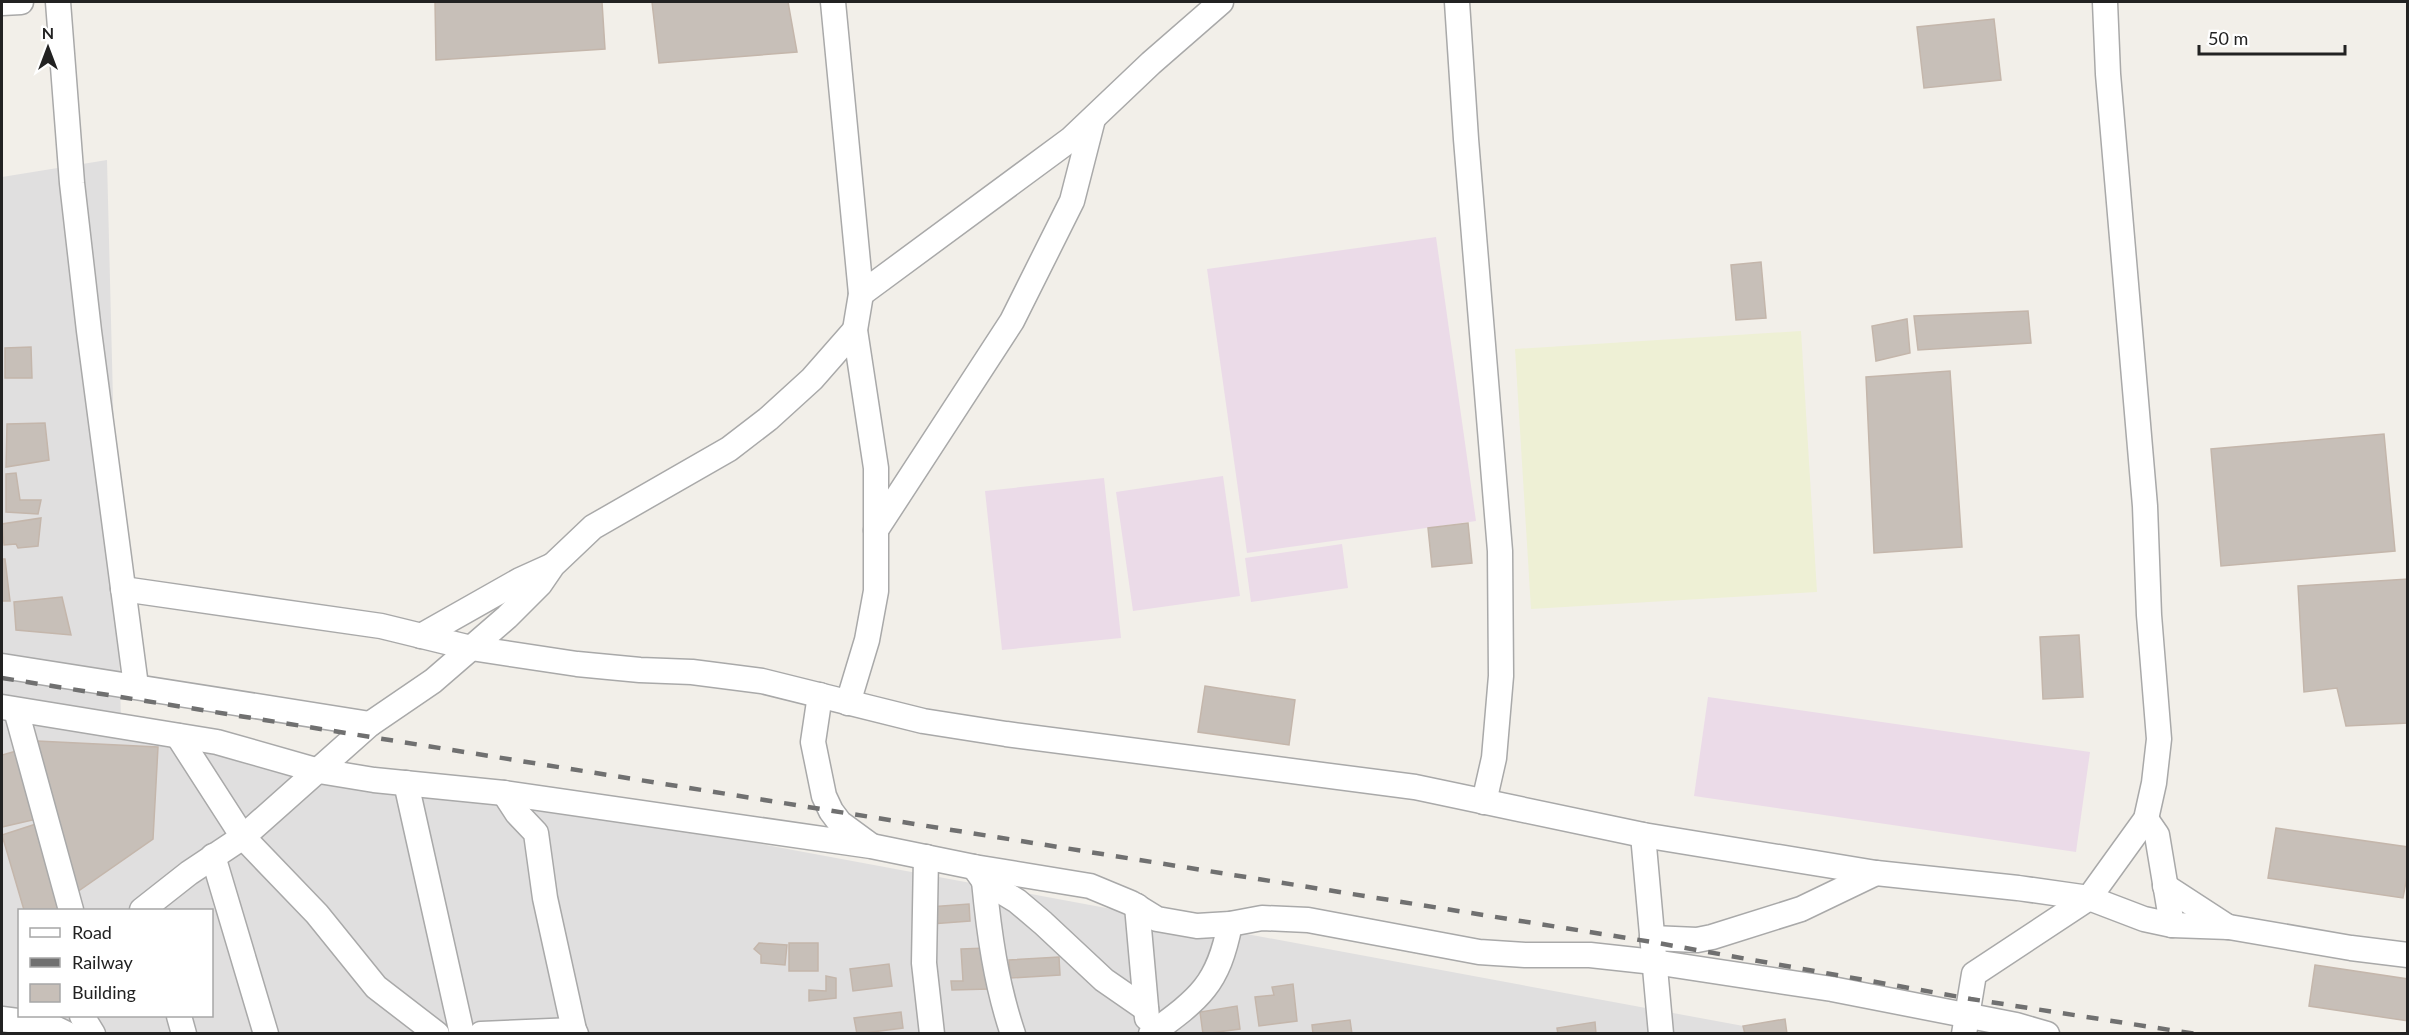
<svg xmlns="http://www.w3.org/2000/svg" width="2409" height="1035" font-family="Lato,sans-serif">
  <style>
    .residential { fill: #e0dfdf; fill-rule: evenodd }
    .industrial { fill: #ebdbe8 }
    .farmland { fill: #eef0d5 }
    .building { fill: #c7bfb8; stroke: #c4b6ab; stroke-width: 1.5 }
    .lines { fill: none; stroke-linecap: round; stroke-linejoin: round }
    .minor-casing { stroke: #a9a9a9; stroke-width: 27 }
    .minor { stroke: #fff; stroke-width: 24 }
    .rail { stroke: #707070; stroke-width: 4.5; stroke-dasharray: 12 12; stroke-linecap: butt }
  </style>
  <rect width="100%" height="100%" fill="#f2efe9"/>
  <!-- residential -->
  <path class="residential" d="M107 160 121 721 178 736 1781 1033 2 1034V177ZM20 910H212V1016H20Z"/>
  <!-- industrial -->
  <g class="industrial">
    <path d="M1436 237 1476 521 1247 553 1207 269Z"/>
    <path d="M1223 476 1240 596 1133 611 1116 492Z"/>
    <path d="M1104 478 1121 638 1002 650 985 491Z"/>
    <path d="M1342 544 1348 588 1251 602 1245 558Z"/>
    <path d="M1708 697 2090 752 2076 852 1694 796Z"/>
  </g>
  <!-- farmland -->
  <path class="farmland" d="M1801 331 1817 592 1531 609 1515 349Z"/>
  <!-- building -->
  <g class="building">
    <path d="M435 2H602L605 49 436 60Z"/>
    <path d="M652 2H788L797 52 659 63Z"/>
    <path d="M1994 19 2001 80 1924 88 1917 27Z"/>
    <path d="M1761 262 1766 318 1736 320 1731 265Z"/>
    <path d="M2028 311 2031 343 1918 350 1914 316Z"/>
    <path d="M1907 319 1910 353 1876 361 1872 326Z"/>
    <path d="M31 347 32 378H5V348Z"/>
    <path d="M1950 371 1962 547 1874 553 1866 377Z"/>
    <path d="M45 423 49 460 6 467 7 424Z"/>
    <path d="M2384 434 2395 551 2221 566 2211 449Z"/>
    <path d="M16 473 20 500H41L38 514 6 512V474Z"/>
    <path d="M41 518 38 546 18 548 16 544 4 545 2 524Z"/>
    <path d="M1468 523 1472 563 1432 567 1428 528Z"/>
    <path d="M2 559H5L10 601H2Z"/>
    <path d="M2408 579V723L2346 726 2337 688 2304 692 2298 586Z"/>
    <path d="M62 597 71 635 16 630 14 602Z"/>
    <path d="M2079 635 2083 697 2043 699 2040 637Z"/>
    <path d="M1205 686 1295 700 1289 745 1198 732Z"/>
    <path d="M37 741 158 747 153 839 77 892Z"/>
    <path d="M20 750 37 819 2 827V755Z"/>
    <path d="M39 823 67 910H24L2 835Z"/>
    <path d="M2276 828 2408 847V871L2403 898 2268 878Z"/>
    <path d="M969 904 970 921 931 924 929 907Z"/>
    <path d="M759 943 787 945 785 965 761 963V955L754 949Z"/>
    <rect x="789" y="943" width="29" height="28"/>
    <path d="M987 948 989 989 952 990 951 981H963L961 949Z"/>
    <path d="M1059 957 1060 975 1010 978 1009 960Z"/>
    <path d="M889 964 892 986 853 991 850 969Z"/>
    <path d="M2315 965 2408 979V1021L2309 1006Z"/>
    <path d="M826 976 836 978V998L809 1001V990L826 991Z"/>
    <path d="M1293 984 1297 1021 1259 1026 1255 997 1274 995 1272 987Z"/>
    <path d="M1237 1006 1240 1029 1203 1034 1200 1012Z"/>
    <path d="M901 1012 903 1028 857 1034 854 1018Z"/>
    <path d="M1785 1019 1787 1034H1745L1743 1026Z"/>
    <path d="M1350 1020 1352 1034H1313L1312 1025Z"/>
    <path d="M1595 1022 1596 1034H1558L1557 1028Z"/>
  </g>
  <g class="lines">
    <!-- minor casing -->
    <g class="minor-casing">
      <g id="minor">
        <path d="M58 2 72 183 89 331 136 686"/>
        <path d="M833 2 861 294 855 330 876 468V591L867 640 848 703"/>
        <path d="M1457 2 1466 139 1500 551 1501 676 1494 758 1484 802"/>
        <path d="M2 3 21 2"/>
        <path d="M861 294 1071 139 1151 63 1221 2"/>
        <path d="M876 530 1012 321 1072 201 1093 119"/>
        <path d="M123 589 381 626 471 648 577 664 640 670 692 672 762 681 923 721 1006 734 1415 787 1643 835 1876 873 2018 888 2089 898 2144 919 2172 925 2229 927 2351 948 2408 955"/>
        <path d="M421 636 520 580 551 566"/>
        <path d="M2 666 370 724"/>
        <path d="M820 695 813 742 824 796 831 811 840 823 870 845"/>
        <path d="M2 707 217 742 319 771 374 780 504 793 871 846 974 867 1090 886 1131 903 1157 919 1197 926 1230 924 1262 918 1308 920 1479 952 1525 955H1590L1654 962 1832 989 2016 1025 2047 1034"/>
        <path d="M16 710 71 910"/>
        <path d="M178 736 243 837 317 914 376 987 437 1034"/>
        <path d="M406 783 462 1034"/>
        <path d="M504 793 517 813 536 833 545 898 574 1030 576 1034"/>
        <path d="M2146 819 2157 835 2172 925"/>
        <path d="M1643 835 1661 1034"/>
        <path d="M213 856 266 1034"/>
        <path d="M926 857 924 963 932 1034"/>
        <path d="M974 867 984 881 1017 901 1043 923 1104 980 1146 1009"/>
        <path d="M984 881C989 933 996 984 1013 1034"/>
        <path d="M2165 886 2228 927"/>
        <path d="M1137 906 1147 1018"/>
        <path d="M142 910 189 873 243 837 370 724 433 681 507 617 540 584 553 565 593 527 729 449 768 419 812 379 855 330"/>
        <path d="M1652 938 1697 940 1712 937 1801 909 1876 873"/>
        <path d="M82 1016 93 1034"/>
        <path d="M179 1016 184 1034"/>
        <path d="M2 1019 33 1023"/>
        <path d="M36 1019 67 1034"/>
        <path d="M481 1034 574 1030"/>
        <path d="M1151 1034C1200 998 1218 985 1230 924"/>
        <path d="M1964 1034 1974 974 2089 898 2146 819 2154 783 2159 739 2149 615 2145 506 2108 74 2105 2"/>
      </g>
    </g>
    <!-- minor -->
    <use href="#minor" class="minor"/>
    <!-- rail -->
    <path class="rail" d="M2 678 1652 942 1971 999 2196 1034"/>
  </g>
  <!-- border -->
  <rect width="2409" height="1035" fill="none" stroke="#222222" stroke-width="6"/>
  <!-- legend -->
  <rect x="18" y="909" width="195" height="108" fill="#ffffff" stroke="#a7a7a7" stroke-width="1.5"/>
  <rect x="30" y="928" width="30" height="9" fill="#ffffff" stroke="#a7a7a7" stroke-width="1.5"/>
  <text x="72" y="939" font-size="18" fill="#222222">Road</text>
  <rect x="30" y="958" width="30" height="9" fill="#707070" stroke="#a7a7a7" stroke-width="1.5"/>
  <text x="72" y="969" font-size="18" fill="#222222">Railway</text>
  <rect x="30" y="984" width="30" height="18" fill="#c7bfb8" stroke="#a7a7a7" stroke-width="1.5"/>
  <text x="72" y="999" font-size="18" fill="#222222">Building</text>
  <!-- north arrow -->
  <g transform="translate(48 48)" stroke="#ffffff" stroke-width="4.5" paint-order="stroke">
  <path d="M0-4.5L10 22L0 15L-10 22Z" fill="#222222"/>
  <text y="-9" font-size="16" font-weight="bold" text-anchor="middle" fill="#222222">N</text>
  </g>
  <!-- scale -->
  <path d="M2199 45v9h146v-9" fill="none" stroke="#222222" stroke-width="3"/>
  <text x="2208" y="45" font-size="18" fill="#222222" stroke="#ffffff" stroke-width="4.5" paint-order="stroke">50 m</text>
</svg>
